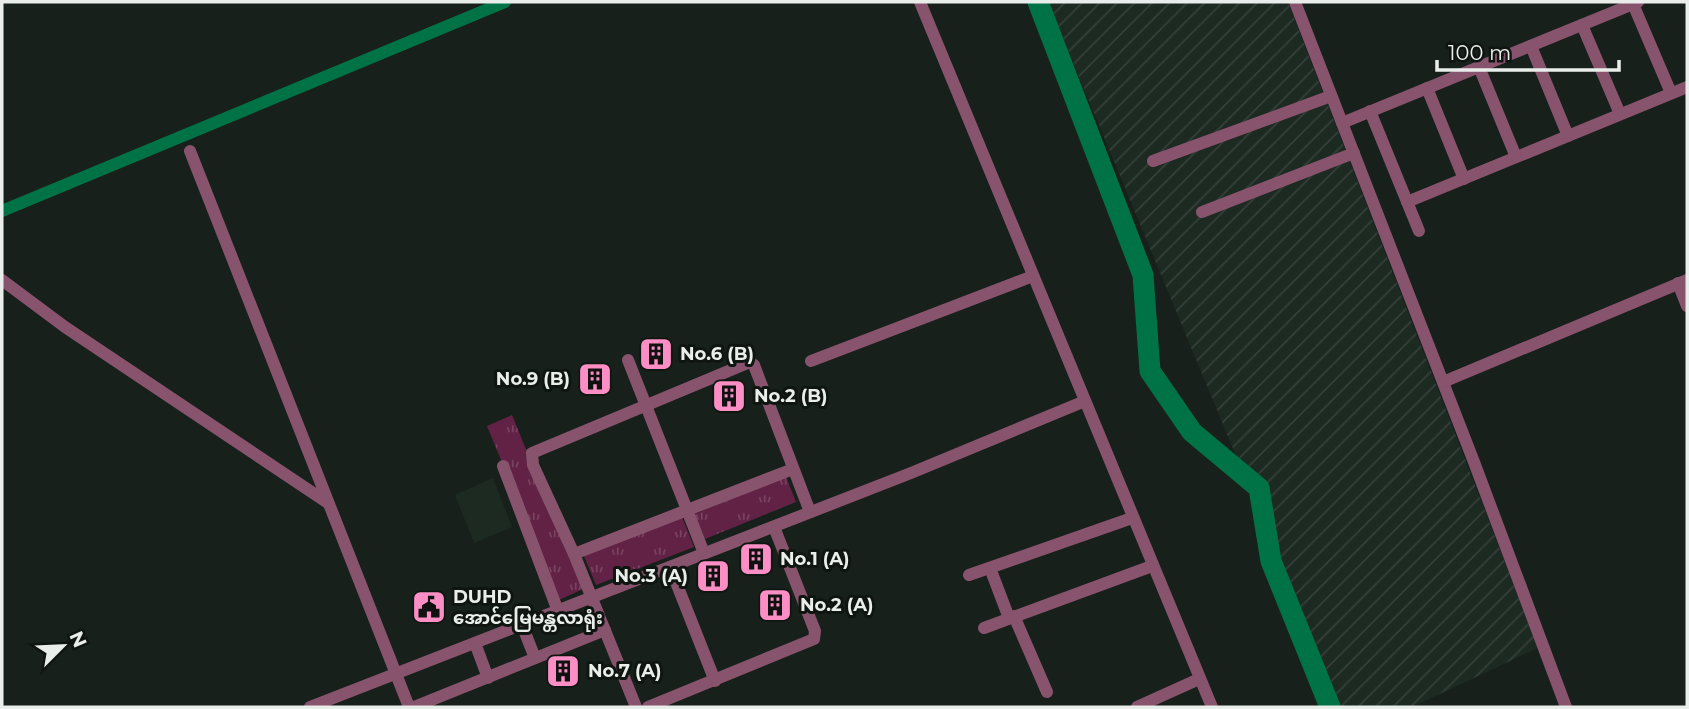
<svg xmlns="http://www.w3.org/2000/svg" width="1689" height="709" font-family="Montserrat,'Noto Sans Myanmar',sans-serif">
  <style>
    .built { fill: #1d2a22 }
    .industrial { fill: url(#industrial-furrows) }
    .grass { fill: url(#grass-tufts) }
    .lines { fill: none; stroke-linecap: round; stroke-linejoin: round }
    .canal { stroke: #007346; stroke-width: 12 }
    .river { stroke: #007346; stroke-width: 21 }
    .street { stroke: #88536d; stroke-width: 12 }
    .labels { text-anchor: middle; stroke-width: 6; stroke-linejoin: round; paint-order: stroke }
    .poi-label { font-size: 18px; font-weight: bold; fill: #e9eeeb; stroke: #0f1612; text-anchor: start }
  </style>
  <defs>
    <pattern id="industrial-furrows" width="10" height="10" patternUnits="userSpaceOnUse" patternTransform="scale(1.75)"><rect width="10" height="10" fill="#1d2a22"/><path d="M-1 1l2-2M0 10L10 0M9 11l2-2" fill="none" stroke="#333f38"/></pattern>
    <pattern id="grass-tufts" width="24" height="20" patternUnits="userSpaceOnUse" patternTransform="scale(1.75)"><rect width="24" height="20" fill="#622245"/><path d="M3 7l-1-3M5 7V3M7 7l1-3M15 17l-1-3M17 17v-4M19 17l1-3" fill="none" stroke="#784260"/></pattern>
  </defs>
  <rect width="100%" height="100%" fill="#18201b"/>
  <!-- built -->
  <path class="built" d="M493 478 512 527 474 543 455 495Z"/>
  <!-- industrial -->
  <path class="industrial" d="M1048 2H1288L1538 648 1412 707H1340Z"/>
  <!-- grass -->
  <g class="grass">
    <path d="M512 415 583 589 559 600 487 426Z"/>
    <path d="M786 477 796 502 705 539 694 514Z"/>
    <path d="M682 517 694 547 596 585 584 556Z"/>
  </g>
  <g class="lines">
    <!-- canal -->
    <path class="canal" d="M2 211 505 2"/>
    <!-- river -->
    <path class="river" d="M1038 2 1143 275 1150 371 1192 432 1259 488 1271 561 1330 707"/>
    <!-- street -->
    <g class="street">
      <path d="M920 2 1212 707"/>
      <path d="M1295 2 1474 462 1566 707"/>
      <path d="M1633 4 1671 93"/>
      <path d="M1582 25 1620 114"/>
      <path d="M1531 46 1568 136"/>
      <path d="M1479 67 1516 157"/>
      <path d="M1427 88 1464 179"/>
      <path d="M1370 111 1419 231"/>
      <path d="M1342 123 1638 2"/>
      <path d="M190 151 409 707"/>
      <path d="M1153 161 1331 96"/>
      <path d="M1407 202 1687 87"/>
      <path d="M1202 212 1354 153"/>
      <path d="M2 280 65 327 328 503"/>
      <path d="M1678 283 1687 306"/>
      <path d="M628 360 704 553"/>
      <path d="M811 361 1033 276"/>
      <path d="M1443 382 1687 280"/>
      <path d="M503 466 558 611"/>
      <path d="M574 554 793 469"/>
      <path d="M670 567 715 681"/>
      <path d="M990 568 1009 618"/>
      <path d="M969 575 1132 518"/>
      <path d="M1014 616 1047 692"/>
      <path d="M522 625 535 658"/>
      <path d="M984 628 1152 566"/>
      <path d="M475 643 488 678"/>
      <path d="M310 707 911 473 1085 401"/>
      <path d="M414 707 605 630"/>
      <path d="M636 707 574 554 533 465 532 453 750 362 754 365 810 512"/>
      <path d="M648 707 814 639 815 631 774 527"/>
      <path d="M1137 707 1199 679"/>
    </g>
  </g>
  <!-- icons -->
  <defs>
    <g id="building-square" transform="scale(1.75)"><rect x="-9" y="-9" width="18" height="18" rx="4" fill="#fb8fc5" stroke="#0f1612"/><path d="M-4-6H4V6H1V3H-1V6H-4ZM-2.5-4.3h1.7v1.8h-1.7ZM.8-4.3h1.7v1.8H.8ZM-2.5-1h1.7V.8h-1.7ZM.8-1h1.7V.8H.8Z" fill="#111"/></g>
    <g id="civic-square" transform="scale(1.75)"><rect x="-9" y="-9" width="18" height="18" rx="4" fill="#fb8fc5" stroke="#0f1612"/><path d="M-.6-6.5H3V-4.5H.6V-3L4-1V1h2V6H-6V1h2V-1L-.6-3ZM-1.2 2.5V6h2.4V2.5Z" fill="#111"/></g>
  </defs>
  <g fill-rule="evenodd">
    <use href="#building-square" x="656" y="354"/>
    <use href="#building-square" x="595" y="379"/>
    <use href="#building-square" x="729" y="396"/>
    <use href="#building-square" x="756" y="559"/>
    <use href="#building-square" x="713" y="576"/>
    <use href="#building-square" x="775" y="605"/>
    <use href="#civic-square" x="429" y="607"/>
    <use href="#building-square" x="563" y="671"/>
  </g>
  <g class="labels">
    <!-- poi labels -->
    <g class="poi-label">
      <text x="680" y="360">No.6 (B)</text>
      <text x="570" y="385" text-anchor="end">No.9 (B)</text>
      <text x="754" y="402">No.2 (B)</text>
      <text x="780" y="565">No.1 (A)</text>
      <text x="688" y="582" text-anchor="end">No.3 (A)</text>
      <text x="453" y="603">DUHD<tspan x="453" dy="21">အောင်မြေမန္တလာရုံး</tspan></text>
      <text x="800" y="611">No.2 (A)</text>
      <text x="588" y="677">No.7 (A)</text>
    </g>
  </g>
  <!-- border -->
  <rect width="1689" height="709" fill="none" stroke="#e9eeeb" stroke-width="7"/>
  <!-- north arrow -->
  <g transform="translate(63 646) rotate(66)" stroke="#0f1612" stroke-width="5" paint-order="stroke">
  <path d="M0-5L12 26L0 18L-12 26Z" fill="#e9eeeb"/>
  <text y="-10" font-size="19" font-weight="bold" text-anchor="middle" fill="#e9eeeb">N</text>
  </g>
  <!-- scale -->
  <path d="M1437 60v10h182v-10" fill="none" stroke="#e9eeeb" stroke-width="3.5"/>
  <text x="1448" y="60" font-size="21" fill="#e9eeeb" stroke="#0f1612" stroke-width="5" paint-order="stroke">100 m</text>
</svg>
